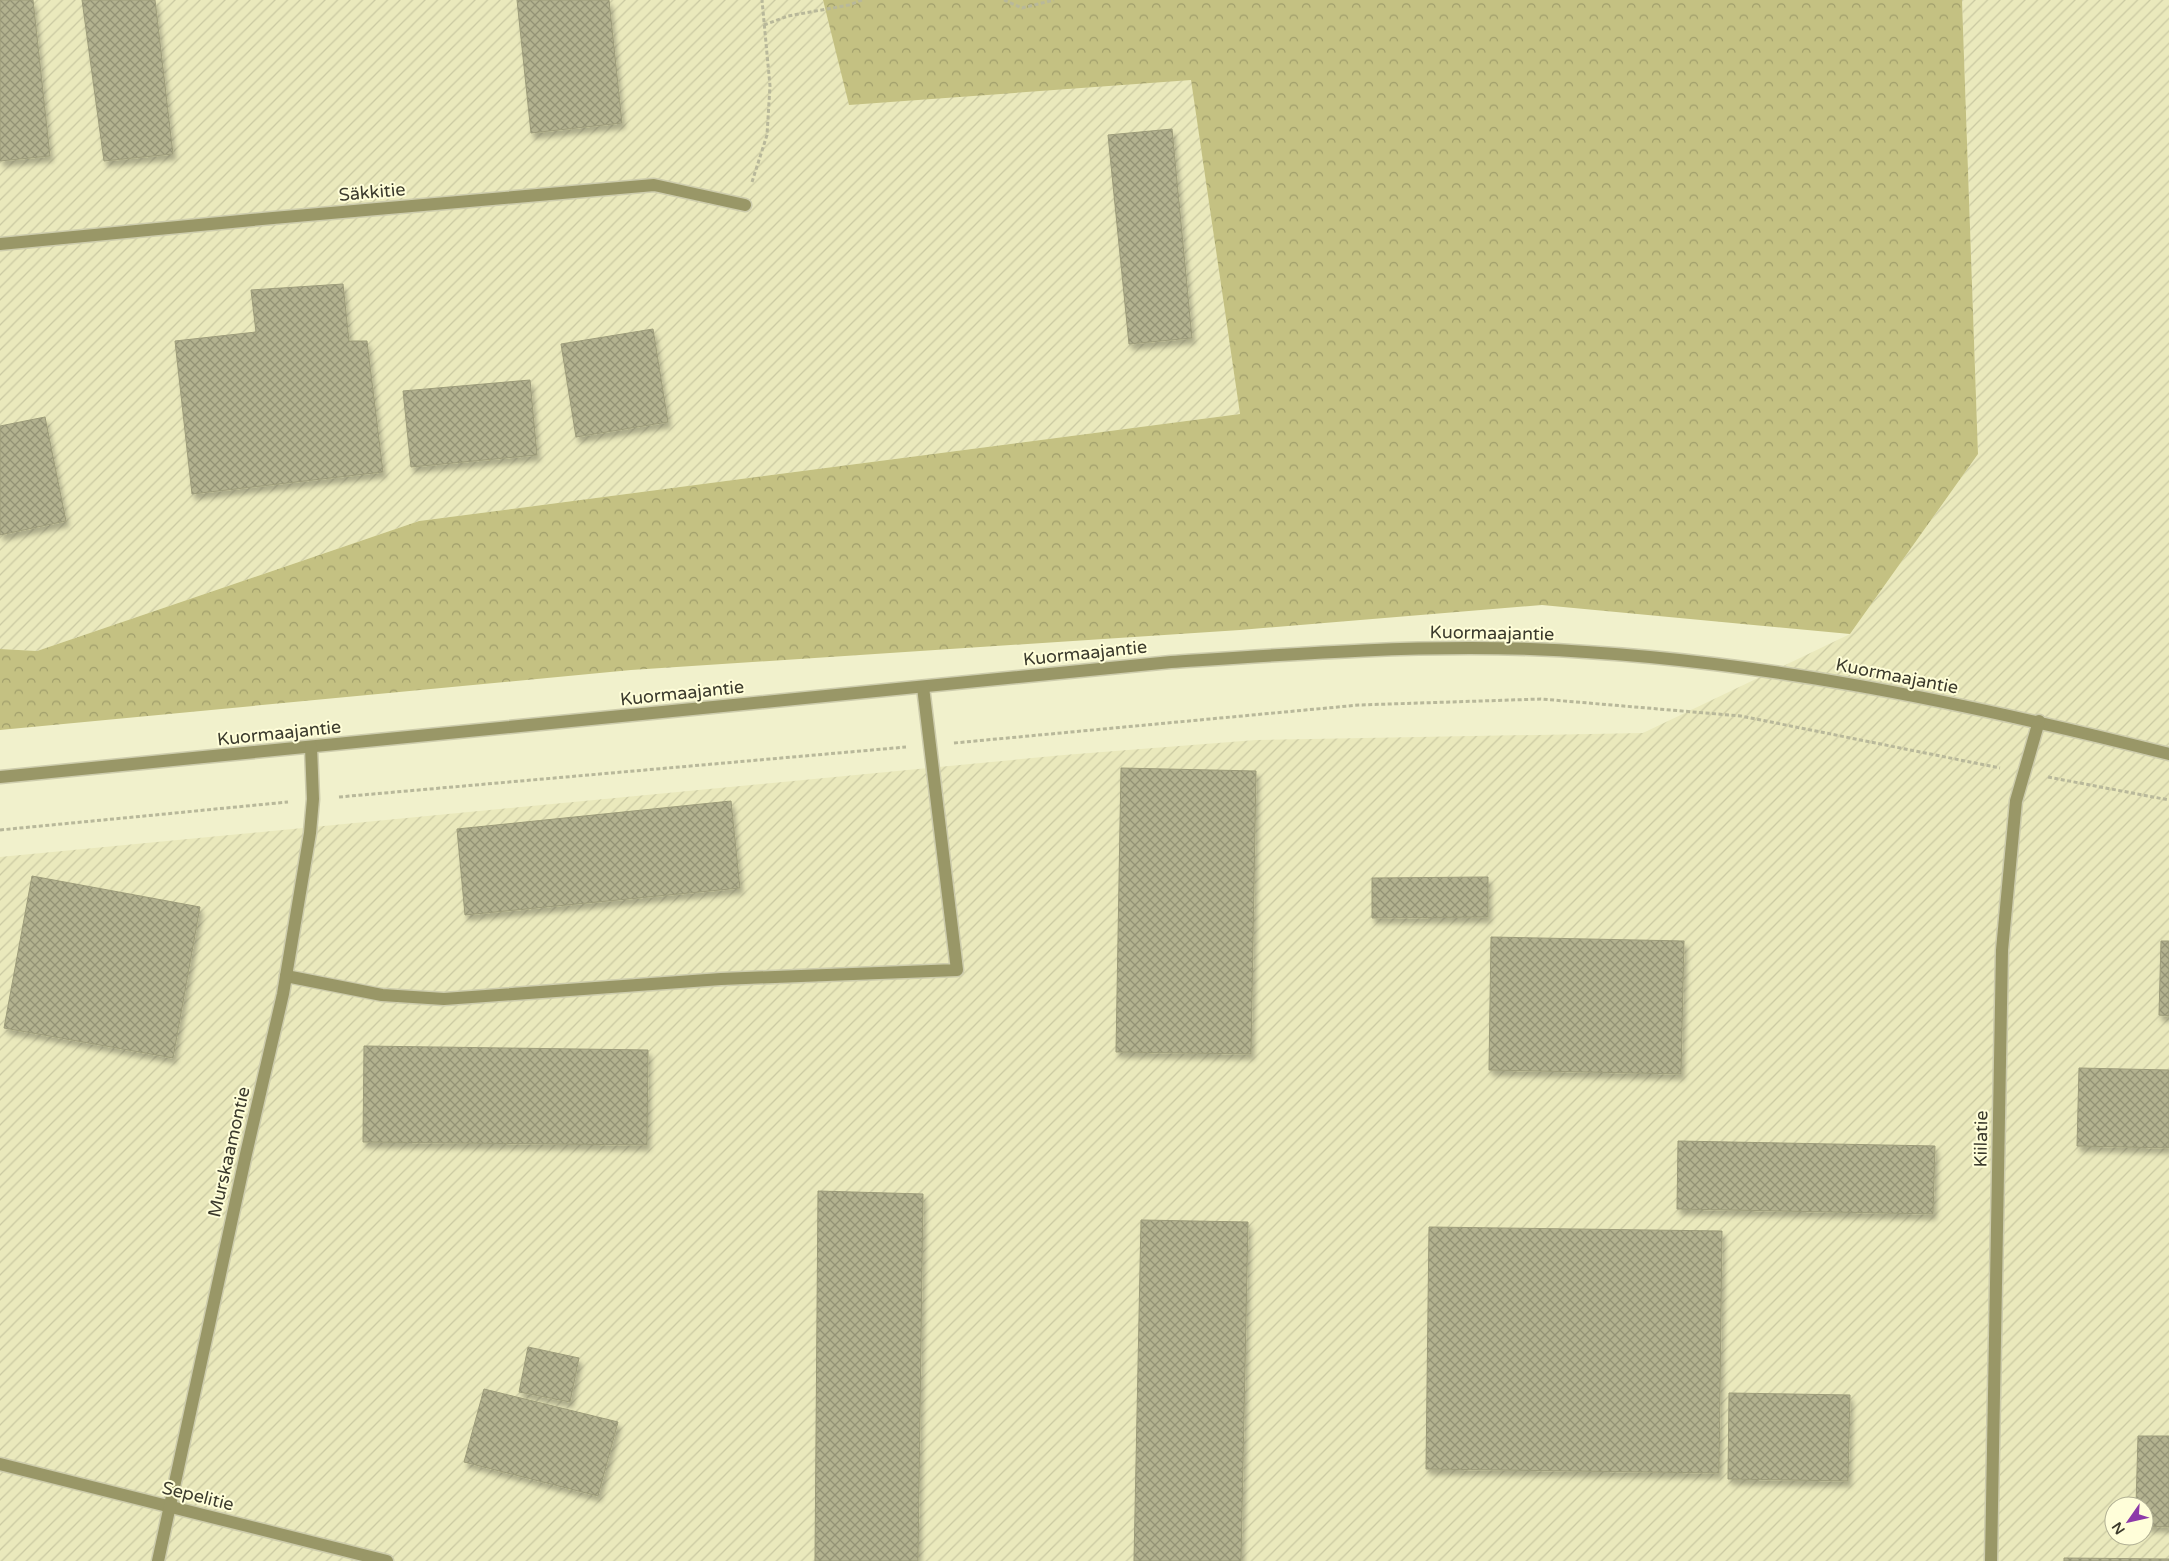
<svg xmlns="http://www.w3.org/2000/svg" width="2169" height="1561" font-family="'Varela Round',sans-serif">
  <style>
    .industrial { fill: url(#industrial-furrows); fill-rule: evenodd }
    .forest { fill: url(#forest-crowns) }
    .building { fill: url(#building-cross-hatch); stroke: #9d9c7a; filter: url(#shadow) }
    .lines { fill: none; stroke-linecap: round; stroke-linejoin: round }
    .minor-casing { stroke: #cdccac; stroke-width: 15 }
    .path { stroke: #b8b89a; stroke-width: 3; stroke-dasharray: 4 2.5; stroke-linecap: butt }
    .minor { stroke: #999767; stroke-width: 12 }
    .labels { text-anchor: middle; stroke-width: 4; stroke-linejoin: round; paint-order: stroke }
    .street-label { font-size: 18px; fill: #3b3a2c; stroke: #fffed9 }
  </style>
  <defs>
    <pattern id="industrial-furrows" width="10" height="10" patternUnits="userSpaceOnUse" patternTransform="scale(1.25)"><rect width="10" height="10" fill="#eae9bc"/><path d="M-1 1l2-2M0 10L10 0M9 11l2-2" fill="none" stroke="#cac9a2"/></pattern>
    <pattern id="forest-crowns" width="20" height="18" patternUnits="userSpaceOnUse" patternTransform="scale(1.25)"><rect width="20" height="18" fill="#c4c182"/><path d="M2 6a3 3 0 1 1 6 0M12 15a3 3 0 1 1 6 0" fill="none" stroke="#a09e6b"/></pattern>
    <pattern id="building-cross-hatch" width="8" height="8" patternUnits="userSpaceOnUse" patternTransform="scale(1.25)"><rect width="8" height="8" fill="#b3b28f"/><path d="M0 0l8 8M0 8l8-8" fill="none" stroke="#939275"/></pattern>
    <filter id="shadow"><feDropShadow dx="3" dy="5.5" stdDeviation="2.5" flood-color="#0004"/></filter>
  </defs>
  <rect width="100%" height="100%" fill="#f1f1cc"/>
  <!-- industrial -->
  <g class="industrial">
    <path d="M0 0H823L850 104 1191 79 1240 414 419 521 37 651 0 649Z"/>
    <path d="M1962 0H2169V1561H0V857L1064 755 1256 740 1643 733 1850 634 1978 454ZM2114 1506H2144V1536H2114Z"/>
  </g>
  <!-- forest -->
  <path class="forest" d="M823 0H1962L1978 454 1850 634 1542 605 1240 630 631 670 0 730V649L37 651 419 521 1240 414 1191 80 849 105Z"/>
  <!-- building -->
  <g class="building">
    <path d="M0 0H33L50 156 0 161Z"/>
    <path d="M82 0H155L173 154 104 161Z"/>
    <path d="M517 0H609L622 123 531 133Z"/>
    <path d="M1172 129 1192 338 1129 344 1108 135Z"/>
    <path d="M343 284 349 341H367L383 472 192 494 175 341 256 332 251 290Z"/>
    <path d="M653 329 668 422 576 437 561 344Z"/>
    <path d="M530 380 537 455 411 467 403 391Z"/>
    <path d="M45 417 66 521 0 535V426Z"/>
    <path d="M1121 768 1256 771 1251 1054 1116 1052Z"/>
    <path d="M731 801 740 888 465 915 457 829Z"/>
    <path d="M32 876 200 907 173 1058 4 1028Z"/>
    <path d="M1488 877V917L1372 918V878Z"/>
    <path d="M1491 937 1684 941 1681 1074 1489 1070Z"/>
    <path d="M2161 941H2169V1016L2159 1015Z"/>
    <path d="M364 1046 648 1050 647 1145 363 1142Z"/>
    <path d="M2079 1068 2169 1070V1148L2077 1146Z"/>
    <path d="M1678 1141 1935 1146 1933 1214 1677 1209Z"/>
    <path d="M818 1191 923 1194 918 1561H815Z"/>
    <path d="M1141 1220 1248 1222 1241 1561H1134Z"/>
    <path d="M1429 1227 1722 1231 1719 1473 1426 1469Z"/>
    <path d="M528 1347 579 1358 570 1402 519 1392Z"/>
    <path d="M484 1389 618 1422 598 1496 464 1462Z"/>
    <path d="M1729 1393 1850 1395 1848 1481 1728 1479Z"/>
    <path d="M2138 1436H2169V1527L2144 1526V1506H2136Z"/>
    <path d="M2064 1558 2169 1559V1561H2064Z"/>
  </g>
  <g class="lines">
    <!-- minor casing -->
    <g class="minor-casing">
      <g id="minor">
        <path d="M0 244 273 218 654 185 745 205"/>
        <path d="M0 777 1171 662C1291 654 1410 645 1530 649 1747 657 1959 701 2169 754"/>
        <path d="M286 976 382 995 444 999 721 979 957 970 923 687"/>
        <path d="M0 1464 387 1561"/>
        <path d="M158 1561 246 1154 283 994 310 833 313 799 311 747"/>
        <path d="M1991 1561 2002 950 2016 801 2039 721"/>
      </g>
    </g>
    <!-- path -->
    <g class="path">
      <path d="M1004 0 1022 8 1054 0"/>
      <path d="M764 25 788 16 849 5 862 0"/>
      <path d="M752 182 767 135 770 86 762 0"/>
      <path d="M954 743 1359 705 1541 699 1741 716 2000 768"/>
      <path d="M2048 777 2169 800"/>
      <path d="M339 797 906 747"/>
      <path d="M0 830 288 802"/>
    </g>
    <!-- minor -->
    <use href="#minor" class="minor"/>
  </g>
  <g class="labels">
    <!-- street labels -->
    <g class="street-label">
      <text transform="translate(372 192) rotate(-5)" y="6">Säkkitie</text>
      <text transform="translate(1492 633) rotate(1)" y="6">Kuormaajantie</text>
      <text transform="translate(1085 653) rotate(-6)" y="6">Kuormaajantie</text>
      <text transform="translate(1897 676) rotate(11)" y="6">Kuormaajantie</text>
      <text transform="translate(682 693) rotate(-6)" y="6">Kuormaajantie</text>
      <text transform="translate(279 733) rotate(-6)" y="6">Kuormaajantie</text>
      <text transform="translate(1981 1139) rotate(-89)" y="6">Kiilatie</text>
      <text transform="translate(229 1152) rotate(-77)" y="6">Murskaamontie</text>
      <text transform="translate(198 1496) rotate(14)" y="6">Sepelitie</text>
    </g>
  </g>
  <!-- north arrow -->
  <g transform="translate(2129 1521) rotate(236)"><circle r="24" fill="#fffed9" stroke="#b1b094"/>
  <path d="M0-4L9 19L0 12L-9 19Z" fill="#8d3aa9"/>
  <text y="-8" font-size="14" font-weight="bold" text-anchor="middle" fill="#3b3a2c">N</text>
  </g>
</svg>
